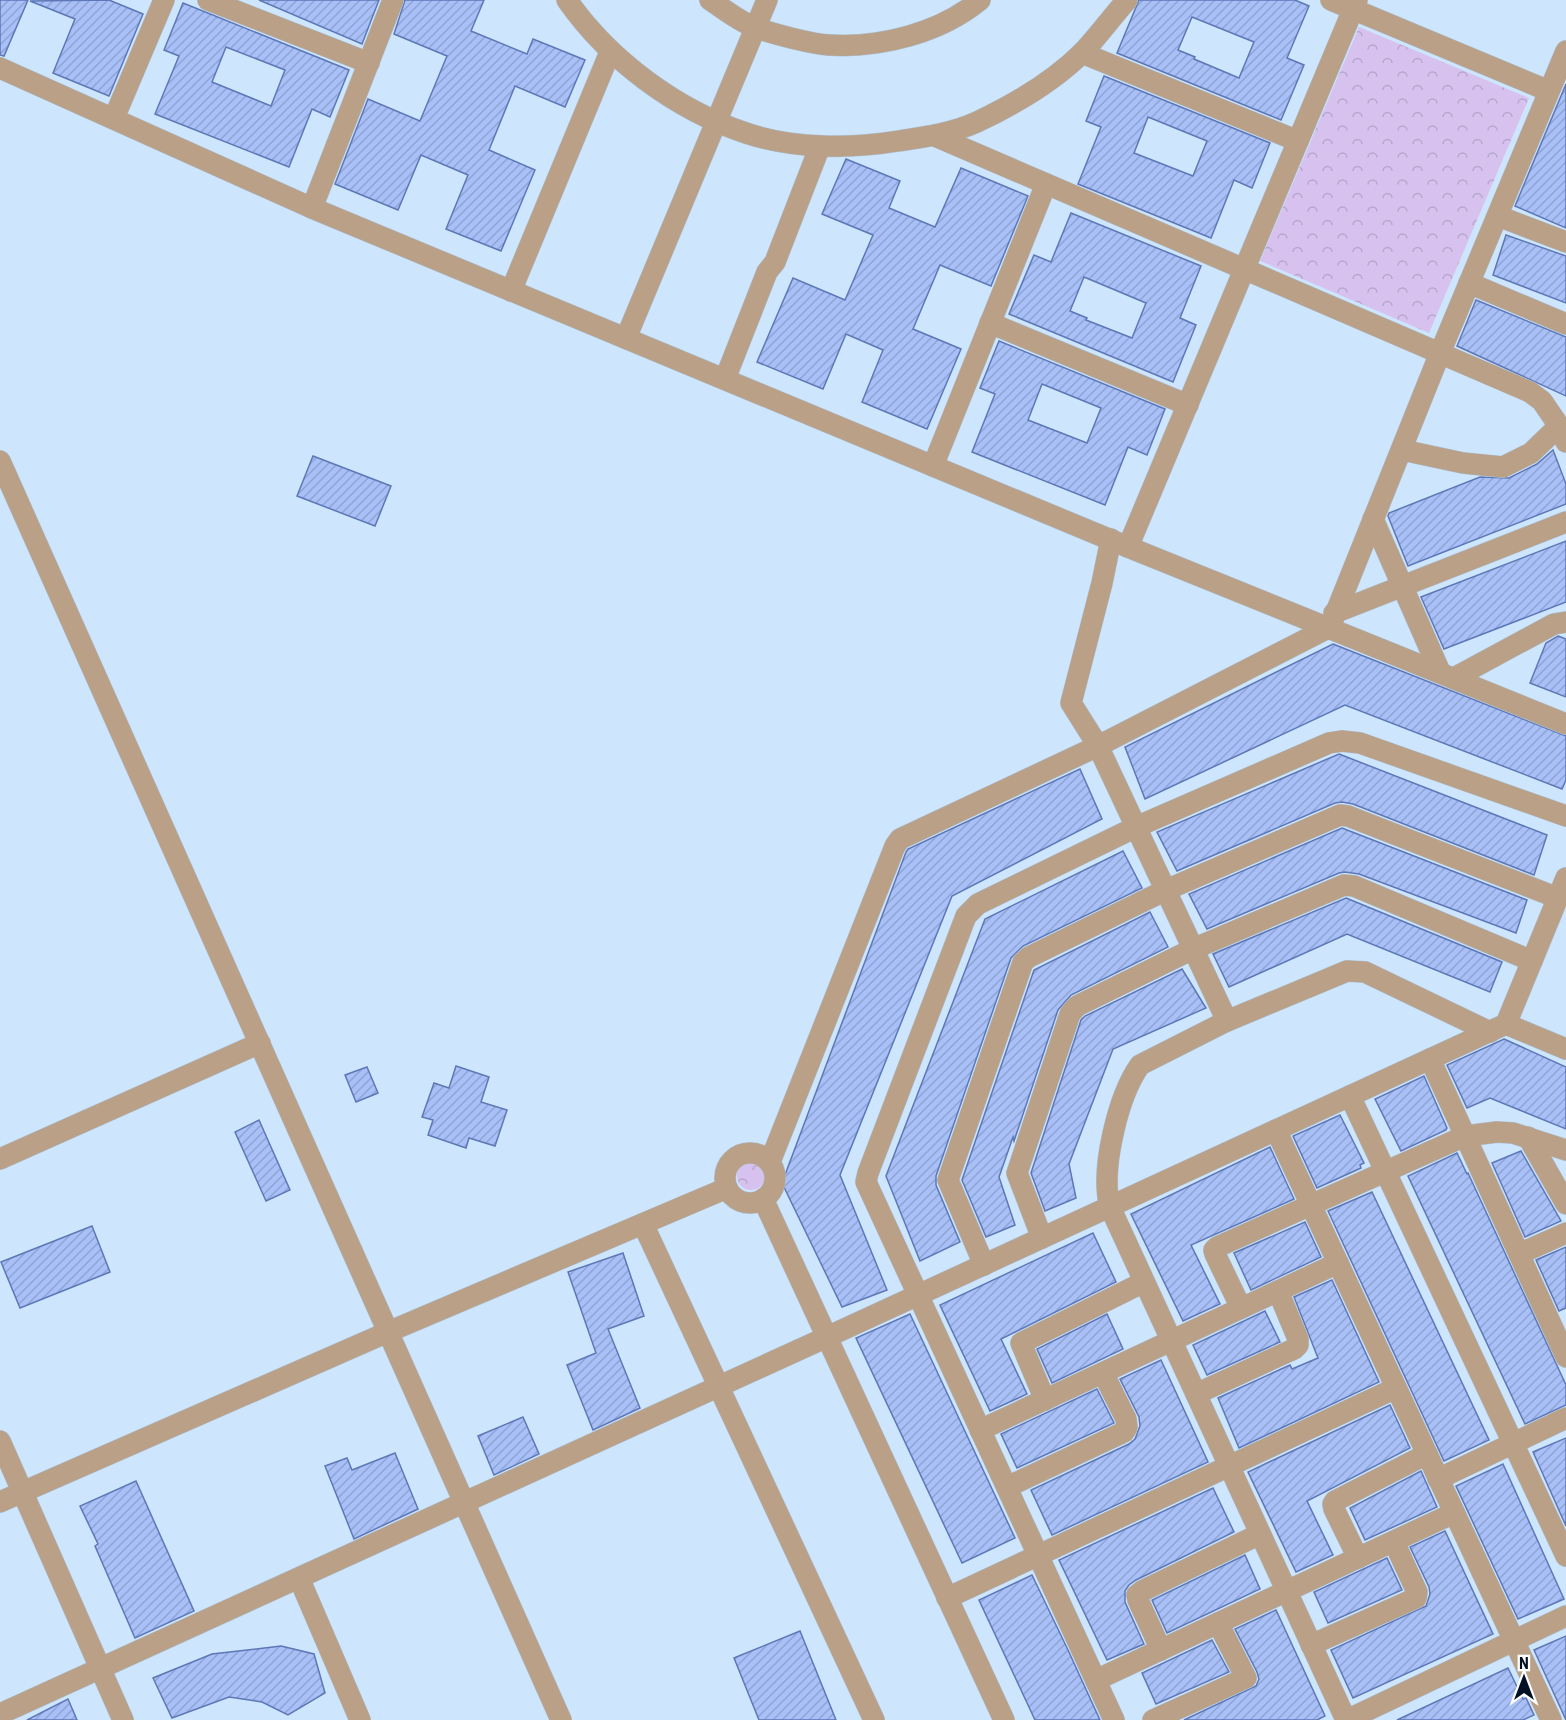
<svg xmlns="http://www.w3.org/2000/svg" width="1566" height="1720" font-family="'Roboto Condensed',sans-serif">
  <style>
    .park { fill: url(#park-crowns) }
    .building { fill: url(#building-hatch); stroke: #5d77b7; stroke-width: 1.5; fill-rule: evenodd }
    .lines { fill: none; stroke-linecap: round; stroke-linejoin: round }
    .minor-casing { stroke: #acc4da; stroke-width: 22 }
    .minor { stroke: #baa087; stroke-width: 21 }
  </style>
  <defs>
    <pattern id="park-crowns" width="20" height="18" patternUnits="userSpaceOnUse" patternTransform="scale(1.5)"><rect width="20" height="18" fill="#d7c2ef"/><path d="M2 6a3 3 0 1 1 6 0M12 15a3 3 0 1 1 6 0" fill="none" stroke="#b7a6cd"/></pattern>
    <pattern id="building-hatch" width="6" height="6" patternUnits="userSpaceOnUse" patternTransform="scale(1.5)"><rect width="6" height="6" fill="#a8c0f7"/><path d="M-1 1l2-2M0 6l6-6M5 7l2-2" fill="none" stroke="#8fa4d3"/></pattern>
  </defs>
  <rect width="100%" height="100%" fill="#cde6fd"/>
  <!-- park -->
  <g class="park">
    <path d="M1359 27 1529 98 1429 333 1260 261Z"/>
    <circle cx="751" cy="1176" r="14"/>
  </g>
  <!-- building -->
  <g class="building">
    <path d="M0 0H28L4 56 0 55Z"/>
    <path d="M109 0 143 14 109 96 53 73 75 19 30 1Z"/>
    <path d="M259 0H379L362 44Z"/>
    <path d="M405 0H484L471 31 527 54 533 39 585 60 565 107 515 86 489 150 535 170 501 251 446 229 468 175 421 155 398 210 335 184 368 99 420 121 447 56 394 34Z"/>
    <path d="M1139 0H1295L1309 6 1287 58 1304 65 1281 120 1117 53ZM1192 17 1254 42 1239 78 1194 59 1195 57 1178 50Z"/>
    <path d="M183 3 349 70 330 117 312 109 289 167 155 114 179 56 164 50ZM226 47 285 70 271 106 212 82Z"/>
    <path d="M1104 76 1270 143 1252 188 1234 180 1211 238 1078 184 1101 127 1086 121ZM1148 117 1207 141 1193 176 1134 153Z"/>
    <path d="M1566 84V228L1515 206Z"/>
    <path d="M846 159 900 181 889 208 935 227 961 168 1028 196 991 286 940 265 913 329 961 349 927 429 862 402 883 350 846 334 823 389 757 362 793 278 845 300 873 235 822 214Z"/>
    <path d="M1071 213 1201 266 1180 318 1196 325 1173 382 1009 314 1034 255 1051 262ZM1084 277 1146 303 1132 338 1086 320 1087 318 1070 311Z"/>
    <path d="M1506 235 1566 256V303L1493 275Z"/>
    <path d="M1476 300 1566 337V396L1457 346Z"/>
    <path d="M999 341 1165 409 1147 455 1128 447 1105 505 972 452 995 394 980 388ZM1042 384 1101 408 1087 443 1028 420Z"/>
    <path d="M1553 450 1566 484V504L1408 566 1388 516 1389 513 1480 477 1509 478 1537 464Z"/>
    <path d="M313 456 391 486 375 526 297 496Z"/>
    <path d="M1566 541V602L1444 649 1421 597Z"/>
    <path d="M1558 636 1566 639V697L1530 683 1546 643Z"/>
    <path d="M1333 644 1566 736V780L1562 789 1345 705 1145 799 1125 747Z"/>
    <path d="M1339 754 1547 835 1534 875 1353 804 1342 802 1335 803 1177 871 1157 832Z"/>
    <path d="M1080 769 1102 819 952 896 840 1175 887 1290 842 1307 782 1183 906 852 908 849Z"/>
    <path d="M1342 828 1527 900 1516 933 1359 874 1345 872 1339 873 1207 929 1189 894Z"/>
    <path d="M1123 851 1142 888 1023 946 1011 958 936 1176V1185L960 1242 920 1261 886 1176 985 919Z"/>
    <path d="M1346 898 1502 962 1490 992 1347 934 1229 987 1213 954Z"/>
    <path d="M1150 912 1168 947 1071 995 1058 1010 1014 1141 1013 1137 999 1177 1015 1225 986 1237 962 1180 1034 970Z"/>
    <path d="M1182 969 1206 1008 1113 1049 1069 1164 1076 1198 1045 1211 1031 1173 1081 1020 1085 1016Z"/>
    <path d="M1504 1039 1566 1067V1129L1490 1098 1467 1108 1447 1065Z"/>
    <path d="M456 1066 489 1077 481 1102 507 1110 495 1146 469 1138 466 1148 428 1135 433 1120 422 1117 434 1083 449 1088Z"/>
    <path d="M367 1067 378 1093 356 1102 345 1075Z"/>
    <path d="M1424 1076 1447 1128 1446 1130 1401 1151 1375 1099Z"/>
    <path d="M1340 1115 1364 1163 1360 1165 1361 1168 1317 1188 1293 1136Z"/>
    <path d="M259 1120 290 1190 266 1201 235 1132Z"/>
    <path d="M1270 1147 1294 1199 1191 1245 1220 1304 1183 1321 1131 1214Z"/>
    <path d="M1521 1151 1561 1221 1525 1237 1492 1163Z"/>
    <path d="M1457 1153 1467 1174 1468 1173 1566 1385V1405L1525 1424 1408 1176Z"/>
    <path d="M1372 1192 1489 1440 1444 1461 1328 1211Z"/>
    <path d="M1305 1222 1321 1257 1251 1290 1234 1253Z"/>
    <path d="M92 1226 110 1272 20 1308 1 1262Z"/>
    <path d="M1093 1233 1116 1282 1001 1339 1027 1394 990 1411 940 1305Z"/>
    <path d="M1566 1247V1308L1559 1311 1536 1260Z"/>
    <path d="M623 1253 644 1316 608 1329 640 1408 593 1430 567 1365 596 1353 568 1272Z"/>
    <path d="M1332 1280 1379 1382 1239 1448 1218 1398 1290 1365 1292 1369 1318 1358 1294 1297Z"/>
    <path d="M1265 1311 1280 1342 1207 1375 1193 1345Z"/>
    <path d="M910 1314 1015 1538 962 1563 856 1338Z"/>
    <path d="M1107 1314 1123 1349 1052 1383 1037 1349Z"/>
    <path d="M1161 1360 1208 1462 1052 1535 1031 1490 1129 1444 1135 1439 1140 1426 1139 1417 1120 1379Z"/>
    <path d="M1097 1389 1114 1423 1017 1468 1001 1434Z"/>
    <path d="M1390 1405 1410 1448 1307 1501 1333 1555 1296 1572 1248 1472Z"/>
    <path d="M523 1417 539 1454 494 1475 478 1436Z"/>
    <path d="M1566 1438V1526L1533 1452Z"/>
    <path d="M395 1453 418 1509 354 1539 325 1466 347 1458 352 1470Z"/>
    <path d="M1503 1464 1564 1599 1518 1619 1456 1486Z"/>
    <path d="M1421 1471 1437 1507 1365 1540 1350 1508Z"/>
    <path d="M136 1481 194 1611 135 1638 95 1546 98 1544 80 1506Z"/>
    <path d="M1213 1488 1234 1532 1136 1580 1129 1585 1125 1591V1602L1144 1644 1107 1660 1059 1560Z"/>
    <path d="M1445 1531 1493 1634 1353 1698 1331 1650 1426 1606 1430 1594 1429 1587 1410 1547Z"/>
    <path d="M1245 1555 1260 1589 1167 1633 1152 1600Z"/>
    <path d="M1387 1558 1402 1590 1328 1623 1314 1592Z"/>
    <path d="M1032 1575 1068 1650 1100 1720H1035L979 1600Z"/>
    <path d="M1276 1610 1325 1716 1317 1720H1184L1256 1686 1259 1679 1257 1672 1235 1629Z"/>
    <path d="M800 1631 836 1720H759L734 1658Z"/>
    <path d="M1566 1636V1720L1534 1650Z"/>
    <path d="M1212 1640 1229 1672 1156 1704 1142 1673Z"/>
    <path d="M281 1646 314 1654 325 1693 288 1715 262 1702 229 1697 172 1718 153 1678 212 1654Z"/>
    <path d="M1508 1668 1523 1699 1526 1698 1534 1715 1523 1720H1397Z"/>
    <path d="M68 1699 77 1720H27Z"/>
  </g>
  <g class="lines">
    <!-- minor casing -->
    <g class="minor-casing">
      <g id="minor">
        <path d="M208 0 369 63"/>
        <path d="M567 0C609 60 676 110 746 133 793 149 850 149 898 141 925 137 953 133 977 122 1013 105 1055 80 1083 52 1098 36 1112 17 1127 0"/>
        <path d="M710 0C724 9 741 23 757 28 773 34 812 44 829 45 881 48 940 33 980 0"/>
        <path d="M1331 0 1549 91"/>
        <path d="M1082 53 1298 141"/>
        <path d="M0 68 312 208 1128 547 1566 724"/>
        <path d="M114 118 164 0"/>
        <path d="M935 136 1530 392 1542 401 1559 426"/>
        <path d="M312 208 393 0"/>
        <path d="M1498 216 1566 242"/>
        <path d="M1469 283 1566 324"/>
        <path d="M511 291 610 52"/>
        <path d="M990 323 1188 405"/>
        <path d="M626 338 767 0"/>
        <path d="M725 379 767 272 775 262 820 146"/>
        <path d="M1402 450 1463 463 1503 467 1531 453 1559 426 1566 442"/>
        <path d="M0 461 561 1720"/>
        <path d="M933 466 1046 184"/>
        <path d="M1373 519 1440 672"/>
        <path d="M1111 539 1102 583 1071 703 1098 746 1227 1021"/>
        <path d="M1128 547 1357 0"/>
        <path d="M1334 613 1566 522"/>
        <path d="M1454 678 1554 624 1566 622"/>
        <path d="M1506 1024 1566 1049"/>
        <path d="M1430 1059 1566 1357"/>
        <path d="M1350 1096 1566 1556"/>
        <path d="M1276 1130 1551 1720"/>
        <path d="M1528 1137 1566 1204"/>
        <circle cx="750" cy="1178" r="25"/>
        <path d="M0 1159 260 1043"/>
        <path d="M770 1162 895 846 900 839 1098 746 1330 627 1440 353 1566 51"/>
        <path d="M763 1199 1004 1720"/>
        <path d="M643 1224 874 1720"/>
        <path d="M1042 1238 1017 1173 1070 1014 1077 1006 1193 949 1344 885 1354 886 1532 961"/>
        <path d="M1519 1254 1566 1233"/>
        <path d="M984 1265 948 1180 1023 962 1029 957 1166 890 1340 815 1348 816 1558 898"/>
        <path d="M1241 1308 1215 1254 1214 1250 1217 1247 1465 1136 1497 1132 1513 1133 1566 1150"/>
        <path d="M1196 1394 1294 1349 1298 1345V1339L1278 1291"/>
        <path d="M1045 1400 1021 1343 1144 1282"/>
        <path d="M980 1430 1338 1263"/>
        <path d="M0 1441 123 1720"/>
        <path d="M1438 1479 1566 1418"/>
        <path d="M1007 1487 1124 1432 1127 1427 1126 1419 1103 1373"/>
        <path d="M0 1502 388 1332 727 1188"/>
        <path d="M1358 1558 1334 1509 1333 1504 1335 1501 1427 1454"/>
        <path d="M299 1578 360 1720"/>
        <path d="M947 1598 1396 1388"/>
        <path d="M1311 1645 1416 1598 1417 1592 1394 1542"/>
        <path d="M1161 1650 1138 1600 1137 1595 1142 1591 1260 1534"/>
        <path d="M1096 1680 1454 1513"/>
        <path d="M0 1714 827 1337 1506 1024 1566 878"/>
        <path d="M1114 1720 866 1182 868 1173 966 916 978 904 1136 827 1329 743 1342 741 1360 743 1566 816"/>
        <path d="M1153 1720 1246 1678 1218 1623"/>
        <path d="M1346 1720 1110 1207C1100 1170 1118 1096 1140 1065L1227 1021 1347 971 1365 972 1490 1032"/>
        <path d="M1347 1720 1566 1616"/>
      </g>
    </g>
    <!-- minor -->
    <use href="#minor" class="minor"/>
  </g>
  <!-- north arrow -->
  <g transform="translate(1524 1678)" stroke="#ffffff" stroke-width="4.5" paint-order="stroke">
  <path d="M0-4.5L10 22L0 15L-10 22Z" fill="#000f22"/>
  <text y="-9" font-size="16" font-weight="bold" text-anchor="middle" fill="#000f22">N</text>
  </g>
</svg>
